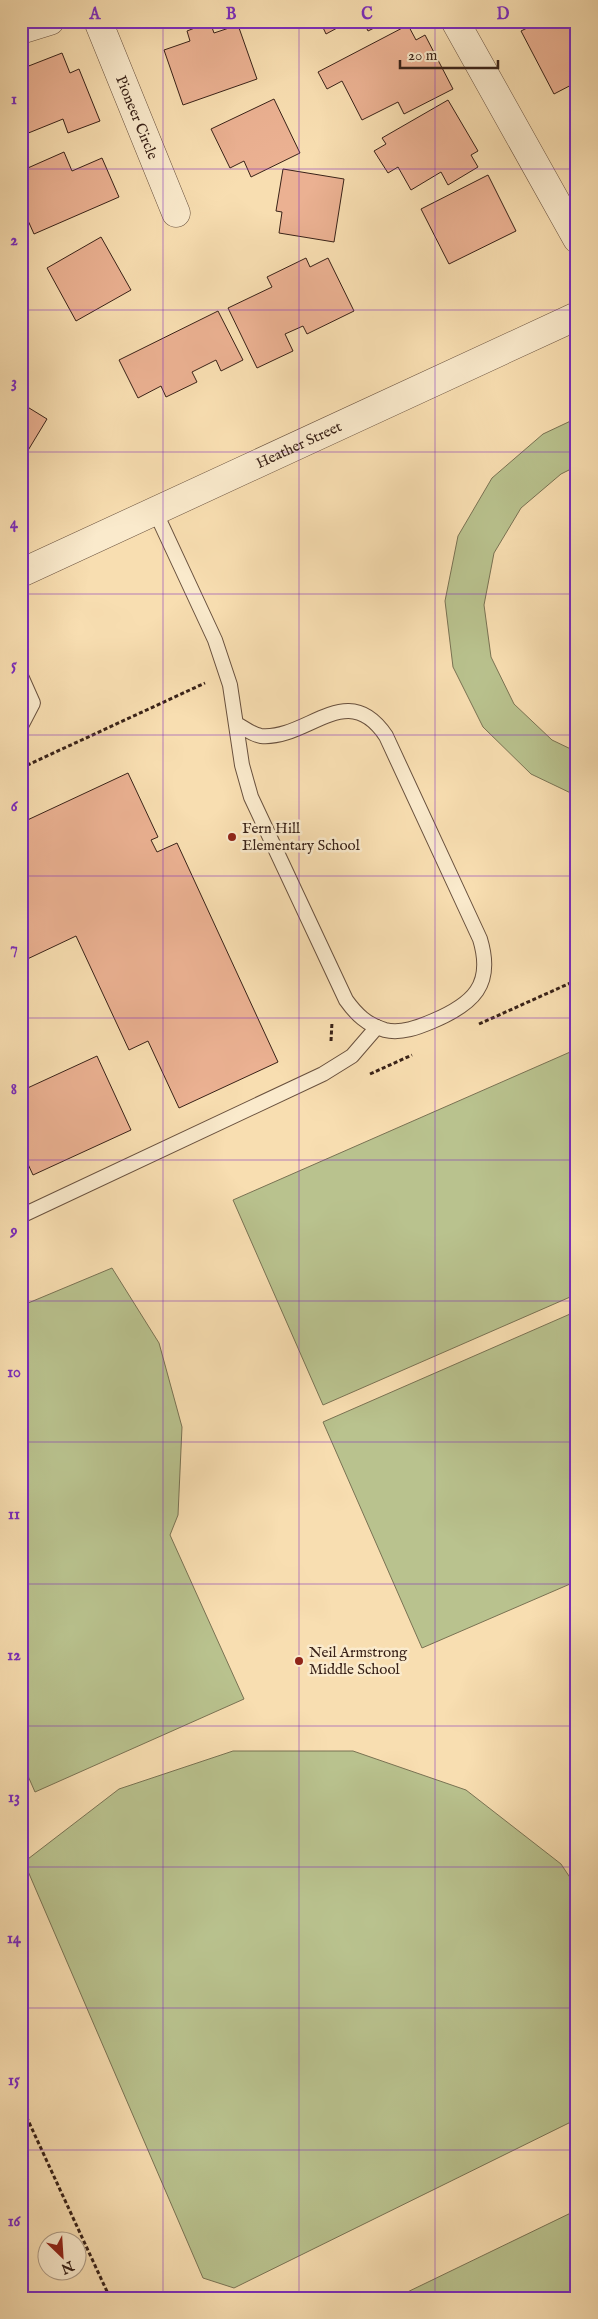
<svg xmlns="http://www.w3.org/2000/svg" width="598" height="2319" font-family="'IM FELL English',serif">
  <style>
    .green { fill: #b9c28e; stroke: #797253 }
    .building { fill: #ebb192; stroke: #392218 }
    .lines { fill: none; stroke-linecap: round; stroke-linejoin: round }
    .lane-casing { stroke: #69513e; stroke-width: 16 }
    .street-casing { stroke: #69513e; stroke-width: 29 }
    .path { stroke: #392218; stroke-width: 3; stroke-dasharray: 4 2.5; stroke-linecap: butt }
    .lane { stroke: #faeacc; stroke-width: 14 }
    .street { stroke: #faeacc; stroke-width: 28 }
    .grid { fill: none; stroke: #7b2cbf; stroke-width: 1; stroke-opacity: 0.55 }
    .poi-dot { fill: #8f2418; stroke: #faeacc; stroke-width: 2 }
    .labels { text-anchor: middle; stroke-width: 5; stroke-linejoin: round; paint-order: stroke }
    .street-label { font-size: 15px; fill: #392218; stroke: #faeacc }
    .poi-label { font-size: 15px; fill: #392218; stroke: #faeacc; text-anchor: start }
    .neatline { fill: none; stroke: #7b2cbf; stroke-width: 2 }
    .grid-label { font-size: 16px; text-anchor: middle; font-weight: bold; fill: #7b2cbf }
  </style>
  <rect width="100%" height="100%" fill="#f8deb1"/>
  <filter id="stains"><feTurbulence type="fractalNoise" baseFrequency=".004" numOctaves="4"/><feColorMatrix values="0 0 0 0 .2 0 0 0 0 .09 0 0 0 0 .02 0 0 0 .5 -.17"/></filter>
  <radialGradient id="worn" r=".72"><stop offset=".6" stop-color="#630" stop-opacity="0"/><stop offset="1" stop-color="#630" stop-opacity=".3"/></radialGradient>
  <!-- green -->
  <g class="green">
    <path d="M577 418V466L561 474 521 508 494 553 484 605 491 657 514 704 552 740 577 752V796L531 774 483 727 453 667 445 601 458 536 492 478 543 434Z"/>
    <path d="M577 1049V1294L323 1405 233 1200Z"/>
    <path d="M112 1268 159 1343 182 1427 178 1515 170 1535 244 1699 35 1792 21 1760V1306Z"/>
    <path d="M577 1311V1581L422 1648 323 1422Z"/>
    <path d="M233 1751H353L466 1790 561 1864 577 1888V2119L234 2288 203 2278 24 1862 119 1789Z"/>
    <path d="M577 2210V2298H395Z"/>
  </g>
  <!-- building -->
  <g class="building">
    <path d="M320 21H350L326 34Z"/>
    <path d="M363 21H388L368 31Z"/>
    <path d="M541 21H577V82L554 94 521 31Z"/>
    <path d="M210 22 214 33 238 25 257 79 183 105 164 50 190 41 187 31Z"/>
    <path d="M408 25 416 40 425 35 453 89 404 114 398 102 362 120 342 81 327 89 318 72Z"/>
    <path d="M62 53 70 73 79 69 100 121 68 133 63 119 21 136V69Z"/>
    <path d="M274 99 300 153 251 177 244 161 230 168 211 129Z"/>
    <path d="M448 100 478 151 471 155 478 167 448 185 441 172 411 190 398 167 388 173 374 151 386 144 382 138Z"/>
    <path d="M64 152 72 171 102 158 119 197 34 234 21 205V171Z"/>
    <path d="M283 169 344 179 334 242 279 233 282 212 276 211Z"/>
    <path d="M488 175 516 231 449 264 421 209Z"/>
    <path d="M101 237 131 290 76 321 47 268Z"/>
    <path d="M306 258 310 267 328 258 354 311 307 334 303 326 285 334 293 351 257 368 228 308 272 287 267 277Z"/>
    <path d="M218 311 243 360 221 371 216 360 192 372 197 382 166 397 161 386 138 398 119 360Z"/>
    <path d="M21 403 47 419 21 462Z"/>
    <path d="M128 773 158 837 151 840 157 852 177 843 278 1062 179 1108 148 1041 129 1050 76 936 21 962V823Z"/>
    <path d="M97 1056 131 1130 33 1175 21 1149V1091Z"/>
  </g>
  <g class="lines">
    <!-- lane casing -->
    <g class="lane-casing">
      <g id="lane">
        <path d="M155 511 215 640 230 685 242 765 251 797 346 1000C356 1014 367 1025 385 1030 401 1034 419 1027 433 1021 473 1004 494 985 480 939L386 736C347 678 308 740 261 736 253 735 244 728 237 724"/>
        <path d="M21 676 33 703 21 726"/>
        <path d="M21 1216 323 1074 352 1056 377 1027"/>
      </g>
    </g>
    <!-- street casing -->
    <g class="street-casing">
      <g id="street">
        <path id="s1" d="M98 21 176 213"/>
        <path d="M455 21 577 239"/>
        <path d="M21 30 50 21"/>
        <path id="s2" d="M21 573 577 316"/>
      </g>
    </g>
    <!-- path -->
    <g class="path">
      <path d="M21 768 205 683"/>
      <path d="M479 1024 577 980"/>
      <path d="M331 1041 332 1022"/>
      <path d="M370 1074 412 1055"/>
      <path d="M21 2105 110 2298"/>
    </g>
    <!-- lane -->
    <use href="#lane" class="lane"/>
    <!-- street -->
    <use href="#street" class="street"/>
  </g>
  <!-- grid -->
  <path class="grid" d="M163 21V2298M299 21V2298M435 21V2298M21 169H577M21 310H577M21 452H577M21 594H577M21 735H577M21 876H577M21 1018H577M21 1160H577M21 1301H577M21 1442H577M21 1584H577M21 1726H577M21 1867H577M21 2008H577M21 2150H577"/>
  <!-- markers -->
  <g class="poi-dot">
    <circle cx="232" cy="837" r="5"/>
    <circle cx="299" cy="1661" r="5"/>
  </g>
  <g class="labels">
    <!-- street labels -->
    <g class="street-label">
      <text dy="5" stroke="none"><textPath href="#s1" startOffset="104">Pioneer Circle</textPath></text>
      <text dy="5" stroke="none"><textPath href="#s2" startOffset="306">Heather Street</textPath></text>
    </g>
    <!-- poi labels -->
    <g class="poi-label">
      <text x="242" y="833">Fern Hill<tspan x="242" dy="17">Elementary School</tspan></text>
      <text x="309" y="1657">Neil Armstrong<tspan x="309" dy="17">Middle School</tspan></text>
    </g>
  </g>
  <!-- margin -->
  <rect width="598" height="2319" fill="none" stroke="#f8deb1" stroke-width="55"/>
  <!-- north arrow -->
  <g transform="translate(62 2256) rotate(155)"><circle r="24" fill="#faeacc" stroke="#ad9a84"/>
  <path d="M0-4L9 19L0 12L-9 19Z" fill="#8f2418"/>
  <text y="-8" font-size="14" font-weight="bold" text-anchor="middle" fill="#392218">N</text>
  </g>
  <!-- scale -->
  <path d="M400 60v8h98v-8" fill="none" stroke="#392218" stroke-width="2.5"/>
  <text x="408" y="60" font-size="15" fill="#392218" stroke="#faeacc" stroke-width="4" paint-order="stroke">20 m</text>
  <rect x="28" y="28" width="542" height="2264" class="neatline"/>
  <g class="grid-label">
    <text x="95" y="19">A</text>
    <text x="231" y="19">B</text>
    <text x="367" y="19">C</text>
    <text x="503" y="19">D</text>
    <text x="14" y="104">1</text>
    <text x="14" y="245">2</text>
    <text x="14" y="387">3</text>
    <text x="14" y="528">4</text>
    <text x="14" y="670">5</text>
    <text x="14" y="811">6</text>
    <text x="14" y="953">7</text>
    <text x="14" y="1094">8</text>
    <text x="14" y="1236">9</text>
    <text x="14" y="1377">10</text>
    <text x="14" y="1519">11</text>
    <text x="14" y="1660">12</text>
    <text x="14" y="1802">13</text>
    <text x="14" y="1943">14</text>
    <text x="14" y="2085">15</text>
    <text x="14" y="2226">16</text>
  </g>
  <rect width="100%" height="100%" filter="url(#stains)"/>
  <rect width="100%" height="100%" fill="url(#worn)"/>
</svg>
